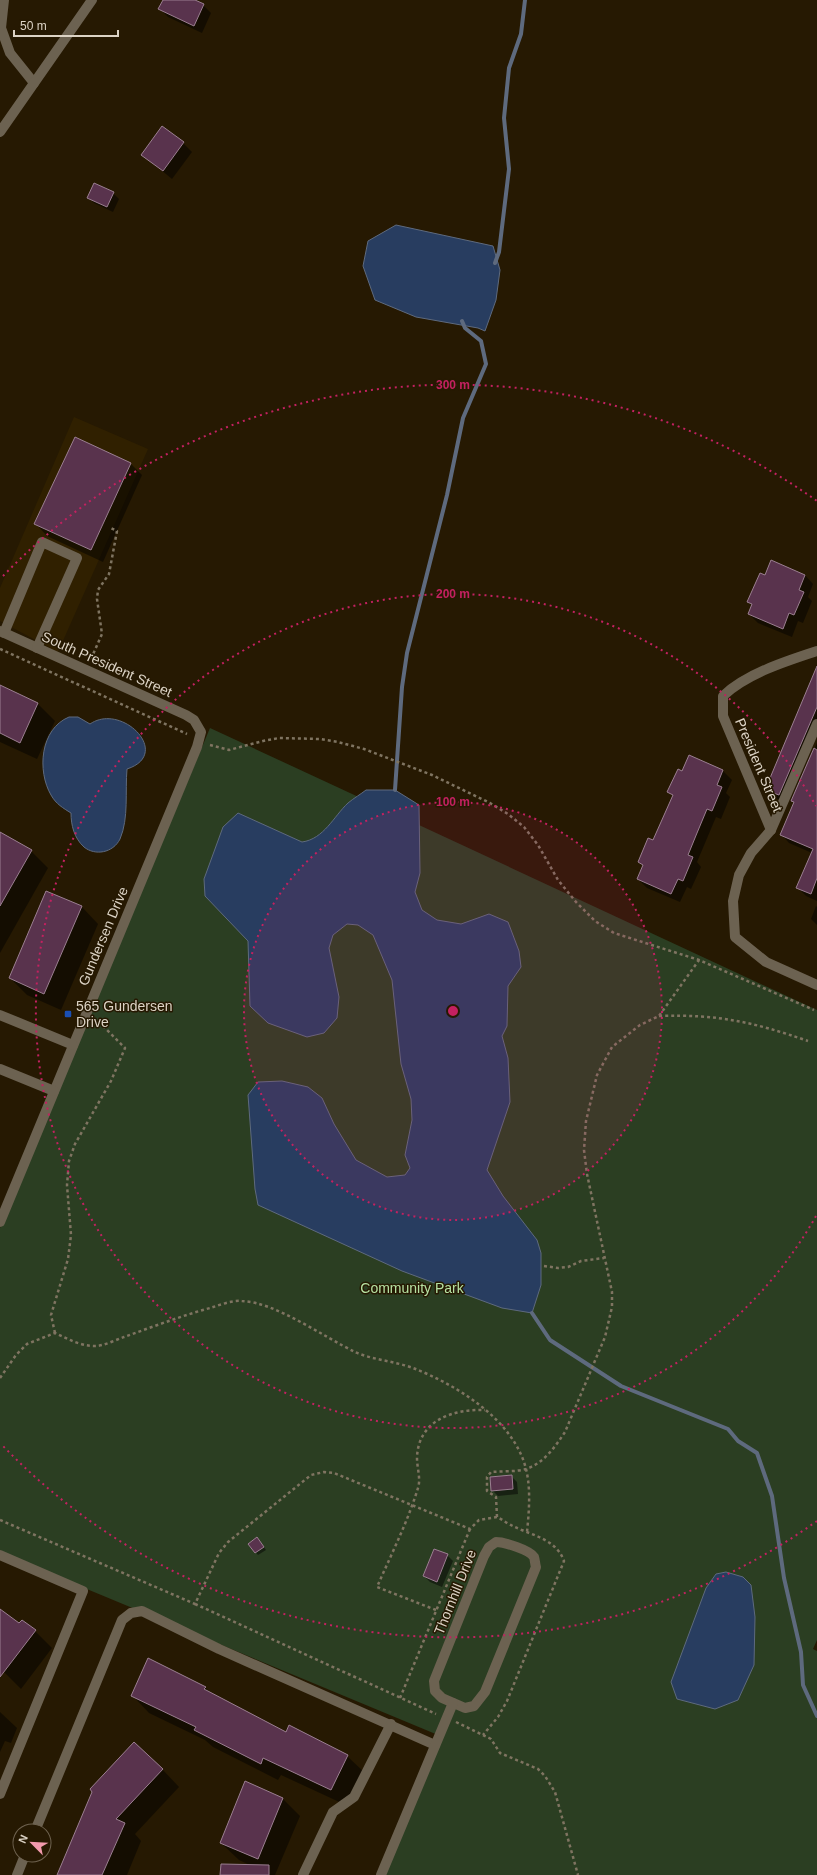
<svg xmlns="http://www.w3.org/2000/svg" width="817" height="1875" font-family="Arial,sans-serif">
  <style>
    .built { fill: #302000 }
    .green { fill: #2b3e22 }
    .water { fill: #283d60; stroke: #5e6a7e }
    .shadow { fill: #0007 }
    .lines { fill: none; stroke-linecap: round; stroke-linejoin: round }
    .stream { stroke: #5e6a7e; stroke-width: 4 }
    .building { fill: #59334d; stroke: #9b7f91 }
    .path { stroke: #7f7461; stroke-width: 2.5; stroke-dasharray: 3 3; stroke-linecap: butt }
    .minor { stroke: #6c6251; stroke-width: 10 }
    .ring { fill: none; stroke: #c32160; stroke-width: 2; stroke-dasharray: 2 4 }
    .transit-dot { fill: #1a4fb4; stroke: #261902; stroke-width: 1.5 }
    .labels { text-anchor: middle; stroke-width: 3; stroke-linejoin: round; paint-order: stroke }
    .street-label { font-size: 14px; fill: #dcd3c5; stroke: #261902 }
    .poi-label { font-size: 14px; fill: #dcd3c5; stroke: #261902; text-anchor: start }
    .park-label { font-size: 14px; fill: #b6e1a2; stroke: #261902 }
    .centre { fill: #c32160; stroke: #261902; stroke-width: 2 }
    .ring-label { font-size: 12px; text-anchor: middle; font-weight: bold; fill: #c32160; stroke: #261902; stroke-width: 3; stroke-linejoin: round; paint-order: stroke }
  </style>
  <rect width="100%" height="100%" fill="#261902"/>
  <!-- built -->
  <path class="built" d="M74 417 148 449 58 652 0 621V588Z"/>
  <!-- green -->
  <path class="green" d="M210 728 817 1010V1640L813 1649 817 1651V1875H380L438 1735 0 1553V1228Z"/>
  <!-- water -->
  <g class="water">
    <path d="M396 225 493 246 500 270 496 300 485 331 478 328 416 317 375 300 363 266 368 241Z"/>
    <path d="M69 717H78L90 724C122 702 173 754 127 769 125 791 129 818 120 839 113 853 95 856 84 847 74 838 71 825 71 813 63 808 56 804 51 795 37 771 40 729 69 717Z"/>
    <path d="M366 790H395L419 805 420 873 415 892 422 910 437 920 461 924 489 914 508 922 519 951 521 967 508 986 507 1026 502 1036 508 1058 510 1102 487 1170 503 1196 537 1240 541 1253V1285L532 1313 502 1308 402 1271 258 1205 255 1189 248 1095 258 1082 282 1081 308 1087 322 1098 334 1124 356 1160 387 1177 405 1175 410 1168 405 1155 412 1120 411 1099 401 1064 392 980 373 935 358 925 347 924 333 935 329 948 339 997 337 1018 324 1033 307 1037 268 1023 250 1006 248 941 205 896 204 879 223 827 238 813 302 842C324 839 334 816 348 803 354 798 361 794 366 790Z"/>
    <path d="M726 1572 743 1577 751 1585 755 1617 754 1665 738 1700 715 1709 677 1699 671 1682 706 1588 716 1574Z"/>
  </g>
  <!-- shadow -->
  <g class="shadow">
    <path d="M164 0H193L203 5 211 13 202 33 168 17 160 9Z"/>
    <path d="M183 143 192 152 172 179 143 155Z"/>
    <path d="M113 193 119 199 113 212 94 203 88 197Z"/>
    <path d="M130 463 142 475 103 562 47 536 36 524Z"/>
    <path d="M805 575 813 584 808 597 812 601 803 623 798 621 792 637 758 623 749 614 753 606 748 602 765 576Z"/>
    <path d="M817 668V735L787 803 775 798 766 789Z"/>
    <path d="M0 686 38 704 55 721 37 759 0 742Z"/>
    <path d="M817 743V901L806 896 798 888 812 853 789 843 781 834 794 802 792 800Z"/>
    <path d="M690 757 723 771 732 780 726 793 730 797 721 819 716 817 697 862 701 867 691 889 687 887 680 902 647 888 638 879 643 866 639 862 653 841 673 796 669 792 683 772Z"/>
    <path d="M0 834 31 851 48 868 0 953Z"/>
    <path d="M81 906 98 924 61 1010 27 995 10 978Z"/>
    <path d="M816 906 817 907V925L811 919Z"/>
    <path d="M511 1476 517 1482 518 1494 498 1496 492 1490Z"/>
    <path d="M259 1541 266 1550 258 1555 249 1544Z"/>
    <path d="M447 1555 453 1561 442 1587 430 1582 424 1576Z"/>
    <path d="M0 1610 19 1624 35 1631 52 1648 21 1689 0 1668Z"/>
    <path d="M205 1687 212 1695 286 1733 347 1756 365 1773 348 1806 281 1775 278 1780 213 1747 205 1740 149 1713 132 1695Z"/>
    <path d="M0 1712 17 1728 11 1743 5 1741 0 1752Z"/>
    <path d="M162 1769 179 1787 135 1834 141 1841 127 1875H58L93 1792Z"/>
    <path d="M282 1798 300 1816 275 1875H221L252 1866 239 1860 221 1843Z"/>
  </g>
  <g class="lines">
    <!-- stream -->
    <g class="stream">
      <path d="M495 263 499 252 509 169 504 118 509 68 521 34 525 0"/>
      <path d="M395 790 402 687 407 653 447 495 463 418 486 364 481 341 465 328 462 321"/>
      <path d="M532 1313 550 1340 621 1386 728 1429 738 1441 757 1453 772 1496 784 1578 801 1652 803 1685 817 1716"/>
    </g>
  </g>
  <!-- building -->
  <g class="building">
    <path d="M163 0H195L204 4 194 26 158 9Z"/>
    <path d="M162 126 184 142 163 171 141 155Z"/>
    <path d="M94 183 114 192 107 207 87 198Z"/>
    <path d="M75 437 131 463 91 550 34 524Z"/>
    <path d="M771 560 805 575 799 590 804 592 794 615 789 613 783 629 748 614 752 604 747 602 760 573 765 575Z"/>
    <path d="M817 666V707L779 795 765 790Z"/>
    <path d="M0 685 38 703 20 743 0 733Z"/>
    <path d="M814 748 817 750V878L811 894 796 888 813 849 780 835 794 802 791 801Z"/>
    <path d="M689 755 723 770 717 785 722 787 712 811 707 809 697 833 688 855 693 857 683 881 678 879 671 894 637 879 643 865 638 862 648 838 653 840 673 795 667 792 678 769 682 771Z"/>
    <path d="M0 832 32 850 0 906Z"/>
    <path d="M46 891 82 906 44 994 9 978Z"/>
    <path d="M512 1475 513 1489 491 1491 490 1477Z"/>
    <path d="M257 1537 264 1547 255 1553 248 1544Z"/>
    <path d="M434 1549 448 1554 437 1582 423 1576Z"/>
    <path d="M0 1609 19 1623 22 1620 36 1630 0 1677Z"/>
    <path d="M148 1658 206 1687 204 1689 286 1732 289 1725 348 1755 331 1790 263 1758 261 1764 194 1730 196 1727 131 1696Z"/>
    <path d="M134 1742 163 1769 116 1819 125 1823 102 1875H57L92 1792 90 1789Z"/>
    <path d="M245 1781 283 1798 258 1859 220 1843Z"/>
    <path d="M221 1864 269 1865V1875H220Z"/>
  </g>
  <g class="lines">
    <!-- path -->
    <g class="path">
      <path d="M0 649 187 734"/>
      <path d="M91 659 102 634 97 599 98 590 109 574 117 531 111 528"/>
      <path d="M210 745 229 750 263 741 279 738 320 739 338 742 364 749 432 775 490 803 508 814 524 827 538 845 558 880 576 902 595 921 614 933 699 960 814 1010"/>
      <path d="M659 1016C718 1014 753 1022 808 1041"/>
      <path d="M544 1266 558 1268 568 1267 581 1261 604 1258"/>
      <path d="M55 1333 51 1315 68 1259 71 1235 67 1185 69 1161 75 1144 111 1081 125 1048 103 1026"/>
      <path d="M0 1378 16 1355 27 1344 55 1333C68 1339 80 1346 95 1346 104 1346 115 1340 124 1337 152 1327 181 1316 210 1308 220 1305 232 1300 242 1301 275 1302 324 1337 355 1352 373 1360 394 1361 413 1368 457 1385 514 1420 526 1469 531 1489 529 1512 527 1532"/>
      <path d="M497 1517 496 1497 487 1491V1477L491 1472C502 1471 516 1472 526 1469 544 1463 555 1447 565 1432L605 1337 612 1307V1292L587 1174 584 1150 586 1121 597 1075 612 1047 640 1025 659 1016 699 960"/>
      <path d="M0 1520 195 1604 219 1553 228 1542 311 1475 324 1472 334 1473 470 1529 479 1520 497 1517C502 1519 506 1523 511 1525 529 1535 556 1538 564 1561L507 1701 498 1717 483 1735"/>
      <path d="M195 1604 436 1714"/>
      <path d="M436 1610 377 1587C391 1555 408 1521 418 1488 421 1479 417 1468 417 1458 418 1420 453 1409 485 1410"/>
      <path d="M400 1698 470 1529"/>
      <path d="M456 1722 491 1739 500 1753 538 1769 545 1776 555 1792 578 1875"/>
    </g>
    <!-- minor -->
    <g class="minor">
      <path d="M4 0 1 28 10 53 34 83"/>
      <path d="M0 132 92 0"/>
      <path d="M0 631 186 715 194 720 201 732 197 747 0 1222"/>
      <path d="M4 633 42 542 77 558 37 648"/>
      <path d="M817 724 771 830 751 853 739 875 733 901 735 937 766 962 817 985"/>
      <path d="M771 830 723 716V696C746 674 786 661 817 651"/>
      <path d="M0 1015 73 1045"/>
      <path d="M0 1069 54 1091"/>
      <path d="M496 1542C504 1542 530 1550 534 1557 535 1560 535 1564 536 1567L485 1692 474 1706 465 1708 442 1698 435 1691 434 1681 484 1556 489 1547Z"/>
      <path d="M0 1555 83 1591 0 1794"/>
      <path d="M35 1831 122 1620 131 1613 142 1611 219 1649 435 1745"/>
      <path d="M17 1875 25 1855"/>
      <path d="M303 1875 333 1812 354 1797 391 1724"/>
      <path d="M381 1875 453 1703"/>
    </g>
  </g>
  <!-- distance rings -->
  <circle cx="453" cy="1011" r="209" fill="#c32160" fill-opacity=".12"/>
  <g class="ring">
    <circle cx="453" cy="1011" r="209"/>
    <path d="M816 1216A417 417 0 1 1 816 806"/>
    <path d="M817 1521A626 626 0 0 1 3 1446M3 576A626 626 0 0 1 817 501"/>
  </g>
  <!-- markers -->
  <rect class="transit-dot" x="64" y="1010" width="8" height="8" rx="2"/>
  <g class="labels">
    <!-- street labels -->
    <g class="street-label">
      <text transform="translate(107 664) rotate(24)" y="5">South President Street</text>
      <text transform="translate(759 765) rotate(67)" y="5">President Street</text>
      <text transform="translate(103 936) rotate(-67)" y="5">Gundersen Drive</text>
      <text transform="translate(455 1592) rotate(-68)" y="5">Thornhill Drive</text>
    </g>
    <!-- poi labels -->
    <g class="poi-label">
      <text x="76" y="1011">565 Gundersen<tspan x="76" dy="16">Drive</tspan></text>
    </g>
    <!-- park labels -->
    <g class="park-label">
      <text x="412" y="1293">Community Park</text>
    </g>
  </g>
  <circle cx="453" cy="1011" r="6" class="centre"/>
  <g class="ring-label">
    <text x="453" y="389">300 m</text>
    <text x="453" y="598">200 m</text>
    <text x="453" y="806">100 m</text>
  </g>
  <!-- north arrow -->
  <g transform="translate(32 1843) rotate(294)"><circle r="19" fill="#261902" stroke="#6f6350"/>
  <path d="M0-3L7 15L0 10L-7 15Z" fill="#f29aad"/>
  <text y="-6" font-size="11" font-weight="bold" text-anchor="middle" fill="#dcd3c5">N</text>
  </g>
  <!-- scale -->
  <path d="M14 30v6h104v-6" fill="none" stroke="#dcd3c5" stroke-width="2"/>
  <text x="20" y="30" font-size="12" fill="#dcd3c5" stroke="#261902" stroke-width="3" paint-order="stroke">50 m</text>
</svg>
